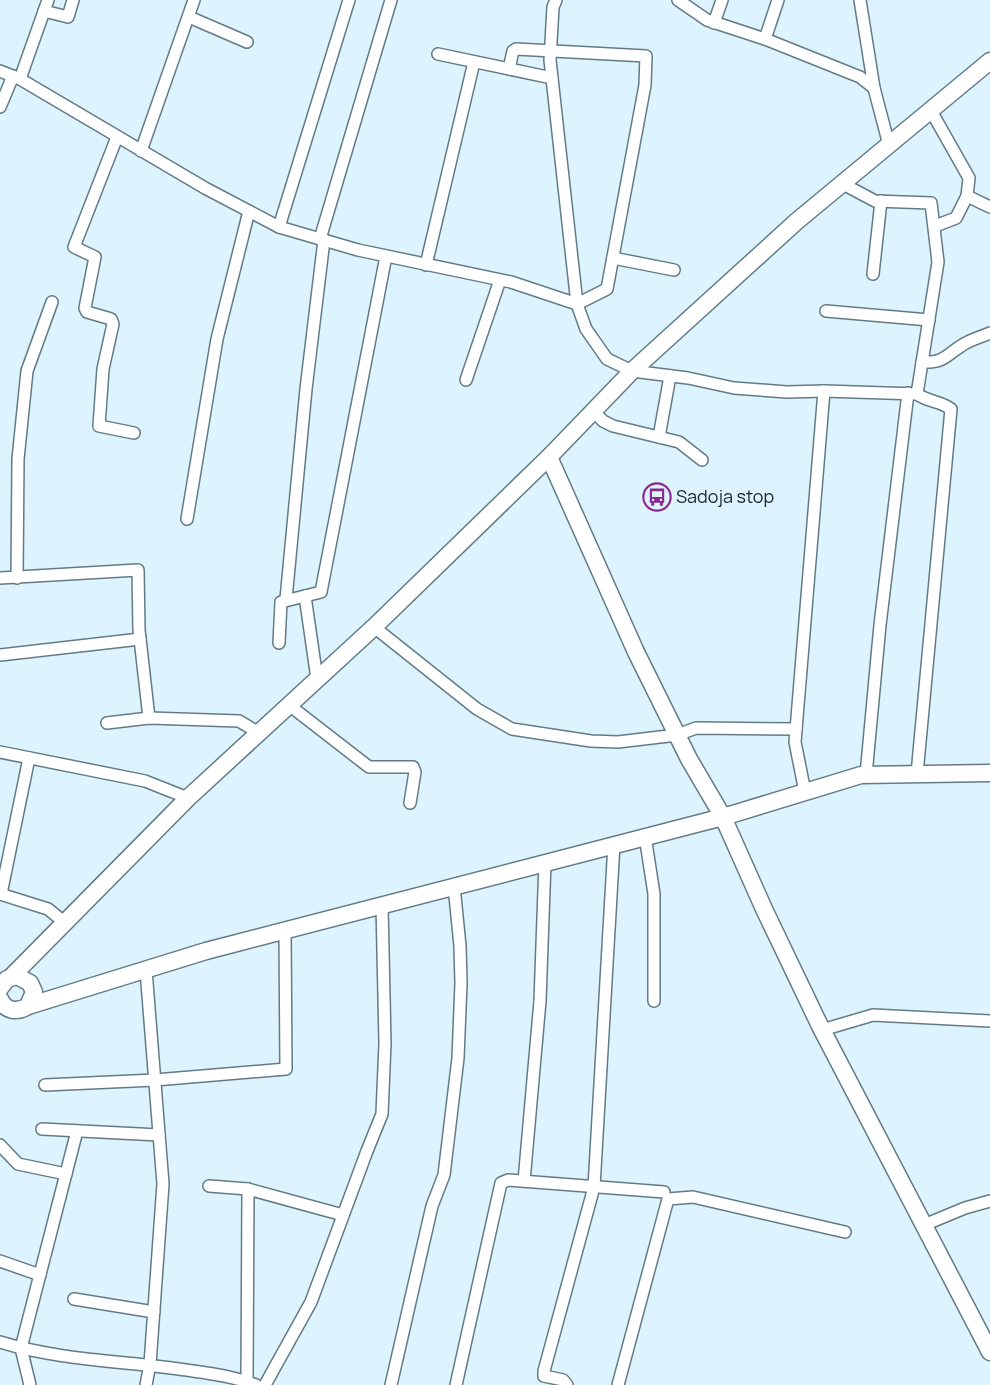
<svg xmlns="http://www.w3.org/2000/svg" width="990" height="1385" font-family="Manrope,sans-serif">
  <style>
    .lines { fill: none; stroke-linecap: round; stroke-linejoin: round }
    .street-casing { stroke: #627b86; stroke-width: 14 }
    .secondary-casing { stroke: #627b86; stroke-width: 19 }
    .street { stroke: #fff; stroke-width: 11 }
    .secondary { stroke: #fff; stroke-width: 16 }
    .labels { text-anchor: middle; stroke-width: 4; stroke-linejoin: round; paint-order: stroke }
    .poi-label { font-size: 18px; fill: #182327; stroke: #ddf4fe; text-anchor: start }
  </style>
  <rect width="100%" height="100%" fill="#ddf4fe"/>
  <g class="lines">
    <!-- street casing -->
    <g class="street-casing">
      <g id="street">
        <path d="M678 0 707 20 765 39 860 77 874 88"/>
        <path d="M860 0 874 88 889 145"/>
        <path d="M44 11 68 17 73 0"/>
        <path d="M189 17 247 42"/>
        <path d="M714 23 722 0"/>
        <path d="M765 39 778 0"/>
        <path d="M438 54 552 78"/>
        <path d="M509 69 513 51 516 49 646 56 645 85 607 289 577 304 550 60 553 7 556 0"/>
        <path d="M0 71 20 79 205 188 279 227 358 250 511 282 577 304 586 329 607 359 632 371 688 378 734 388 787 392 824 391"/>
        <path d="M20 79 48 0"/>
        <path d="M0 107 13 76"/>
        <path d="M930 109 969 178 967 196 990 207"/>
        <path d="M117 137 74 247 95 257 85 308 87 312 111 319 113 324 103 369 99 426 134 433"/>
        <path d="M141 151 194 0"/>
        <path d="M935 226 956 218 967 196"/>
        <path d="M279 227 349 0"/>
        <path d="M320 239 391 0"/>
        <path d="M613 258 674 270"/>
        <path d="M426 265 474 62"/>
        <path d="M873 274 881 201"/>
        <path d="M826 311 929 320"/>
        <path d="M922 362C944 363 945 356 961 346 969 340 981 337 990 333"/>
        <path d="M466 380 500 280"/>
        <path d="M593 411 603 421 613 426 679 442 702 460"/>
        <path d="M659 437 670 376"/>
        <path d="M187 519 217 339 249 211"/>
        <path d="M0 578 138 570 139 630 149 718"/>
        <path d="M17 578 18 459 27 371 52 302"/>
        <path d="M305 596 317 679"/>
        <path d="M286 599 306 389 324 240"/>
        <path d="M374 627 477 709 512 729 591 741 618 742 677 735 696 728 796 729"/>
        <path d="M279 643 281 602 321 592 386 256"/>
        <path d="M0 655 140 639"/>
        <path d="M289 705 369 767H413L415 772 410 803"/>
        <path d="M107 723 149 718 239 721 259 733"/>
        <path d="M0 752 145 781 188 798"/>
        <path d="M917 774 951 409C941 401 928 402 917 394"/>
        <path d="M866 775 880 625 908 393"/>
        <path d="M805 792 795 742 824 391 917 394 938 262 931 203 875 201 843 184"/>
        <path d="M645 836 654 894V1001"/>
        <path d="M0 894 48 909 64 922"/>
        <path d="M1 894 29 758"/>
        <path d="M822 1030 873 1015 990 1021"/>
        <path d="M45 1085 155 1080 286 1069 285 930"/>
        <path d="M42 1129 159 1135"/>
        <path d="M0 1145 18 1164 66 1174"/>
        <path d="M524 1181 540 1001 545 862"/>
        <path d="M209 1186 248 1189 343 1215"/>
        <path d="M924 1225 965 1208 990 1201"/>
        <path d="M0 1261 40 1275"/>
        <path d="M74 1299 154 1312"/>
        <path d="M0 1342C61 1361 129 1361 193 1371 215 1374 235 1377 256 1385"/>
        <path d="M247 1381 248 1189"/>
        <path d="M30 1385 21 1348 77 1131"/>
        <path d="M146 1385 150 1364 163 1184 146 970"/>
        <path d="M265 1385 311 1302 367 1151 382 1114 385 1043 382 905"/>
        <path d="M391 1385 432 1206 444 1175 458 1058 461 983 460 946 454 886"/>
        <path d="M456 1385 501 1183 508 1180 664 1192"/>
        <path d="M567 1385 563 1380 544 1376V1371L594 1187 614 844"/>
        <path d="M618 1385 668 1199 693 1197 845 1232"/>
      </g>
    </g>
    <!-- secondary casing -->
    <g class="secondary-casing">
      <g id="secondary">
        <path d="M549 457 636 652 689 759 723 817 764 909 820 1026 990 1352"/>
        <path d="M11 977 188 798 374 627 549 457 632 371 797 221 990 61"/>
        <path d="M0 988 7 979 17 976 30 983 34 992 28 1006C17 1013 5 1011 0 999"/>
        <path d="M28 1006 206 951 723 817 861 775 990 773"/>
      </g>
    </g>
    <!-- street -->
    <use href="#street" class="street"/>
    <!-- secondary -->
    <use href="#secondary" class="secondary"/>
  </g>
  <!-- icons -->
  <defs>
    <g id="bus-ring" transform="scale(1.4375)"><circle r="9.5" fill="#ddf4fe" stroke="#8b2890" stroke-width="1.5"/><path d="M-5-6H5V4H4V6H2V4H-2V6H-4V4H-5ZM-3.5-4V0h7V-4ZM-3.5 1.2v1.5H-2V1.2ZM2 1.2v1.5H3.5V1.2Z" fill="#8b2890"/></g>
  </defs>
  <g fill-rule="evenodd">
    <use href="#bus-ring" x="657" y="497"/>
  </g>
  <g class="labels">
    <!-- poi labels -->
    <g class="poi-label">
      <text x="676" y="503">Sadoja stop</text>
    </g>
  </g>
</svg>
